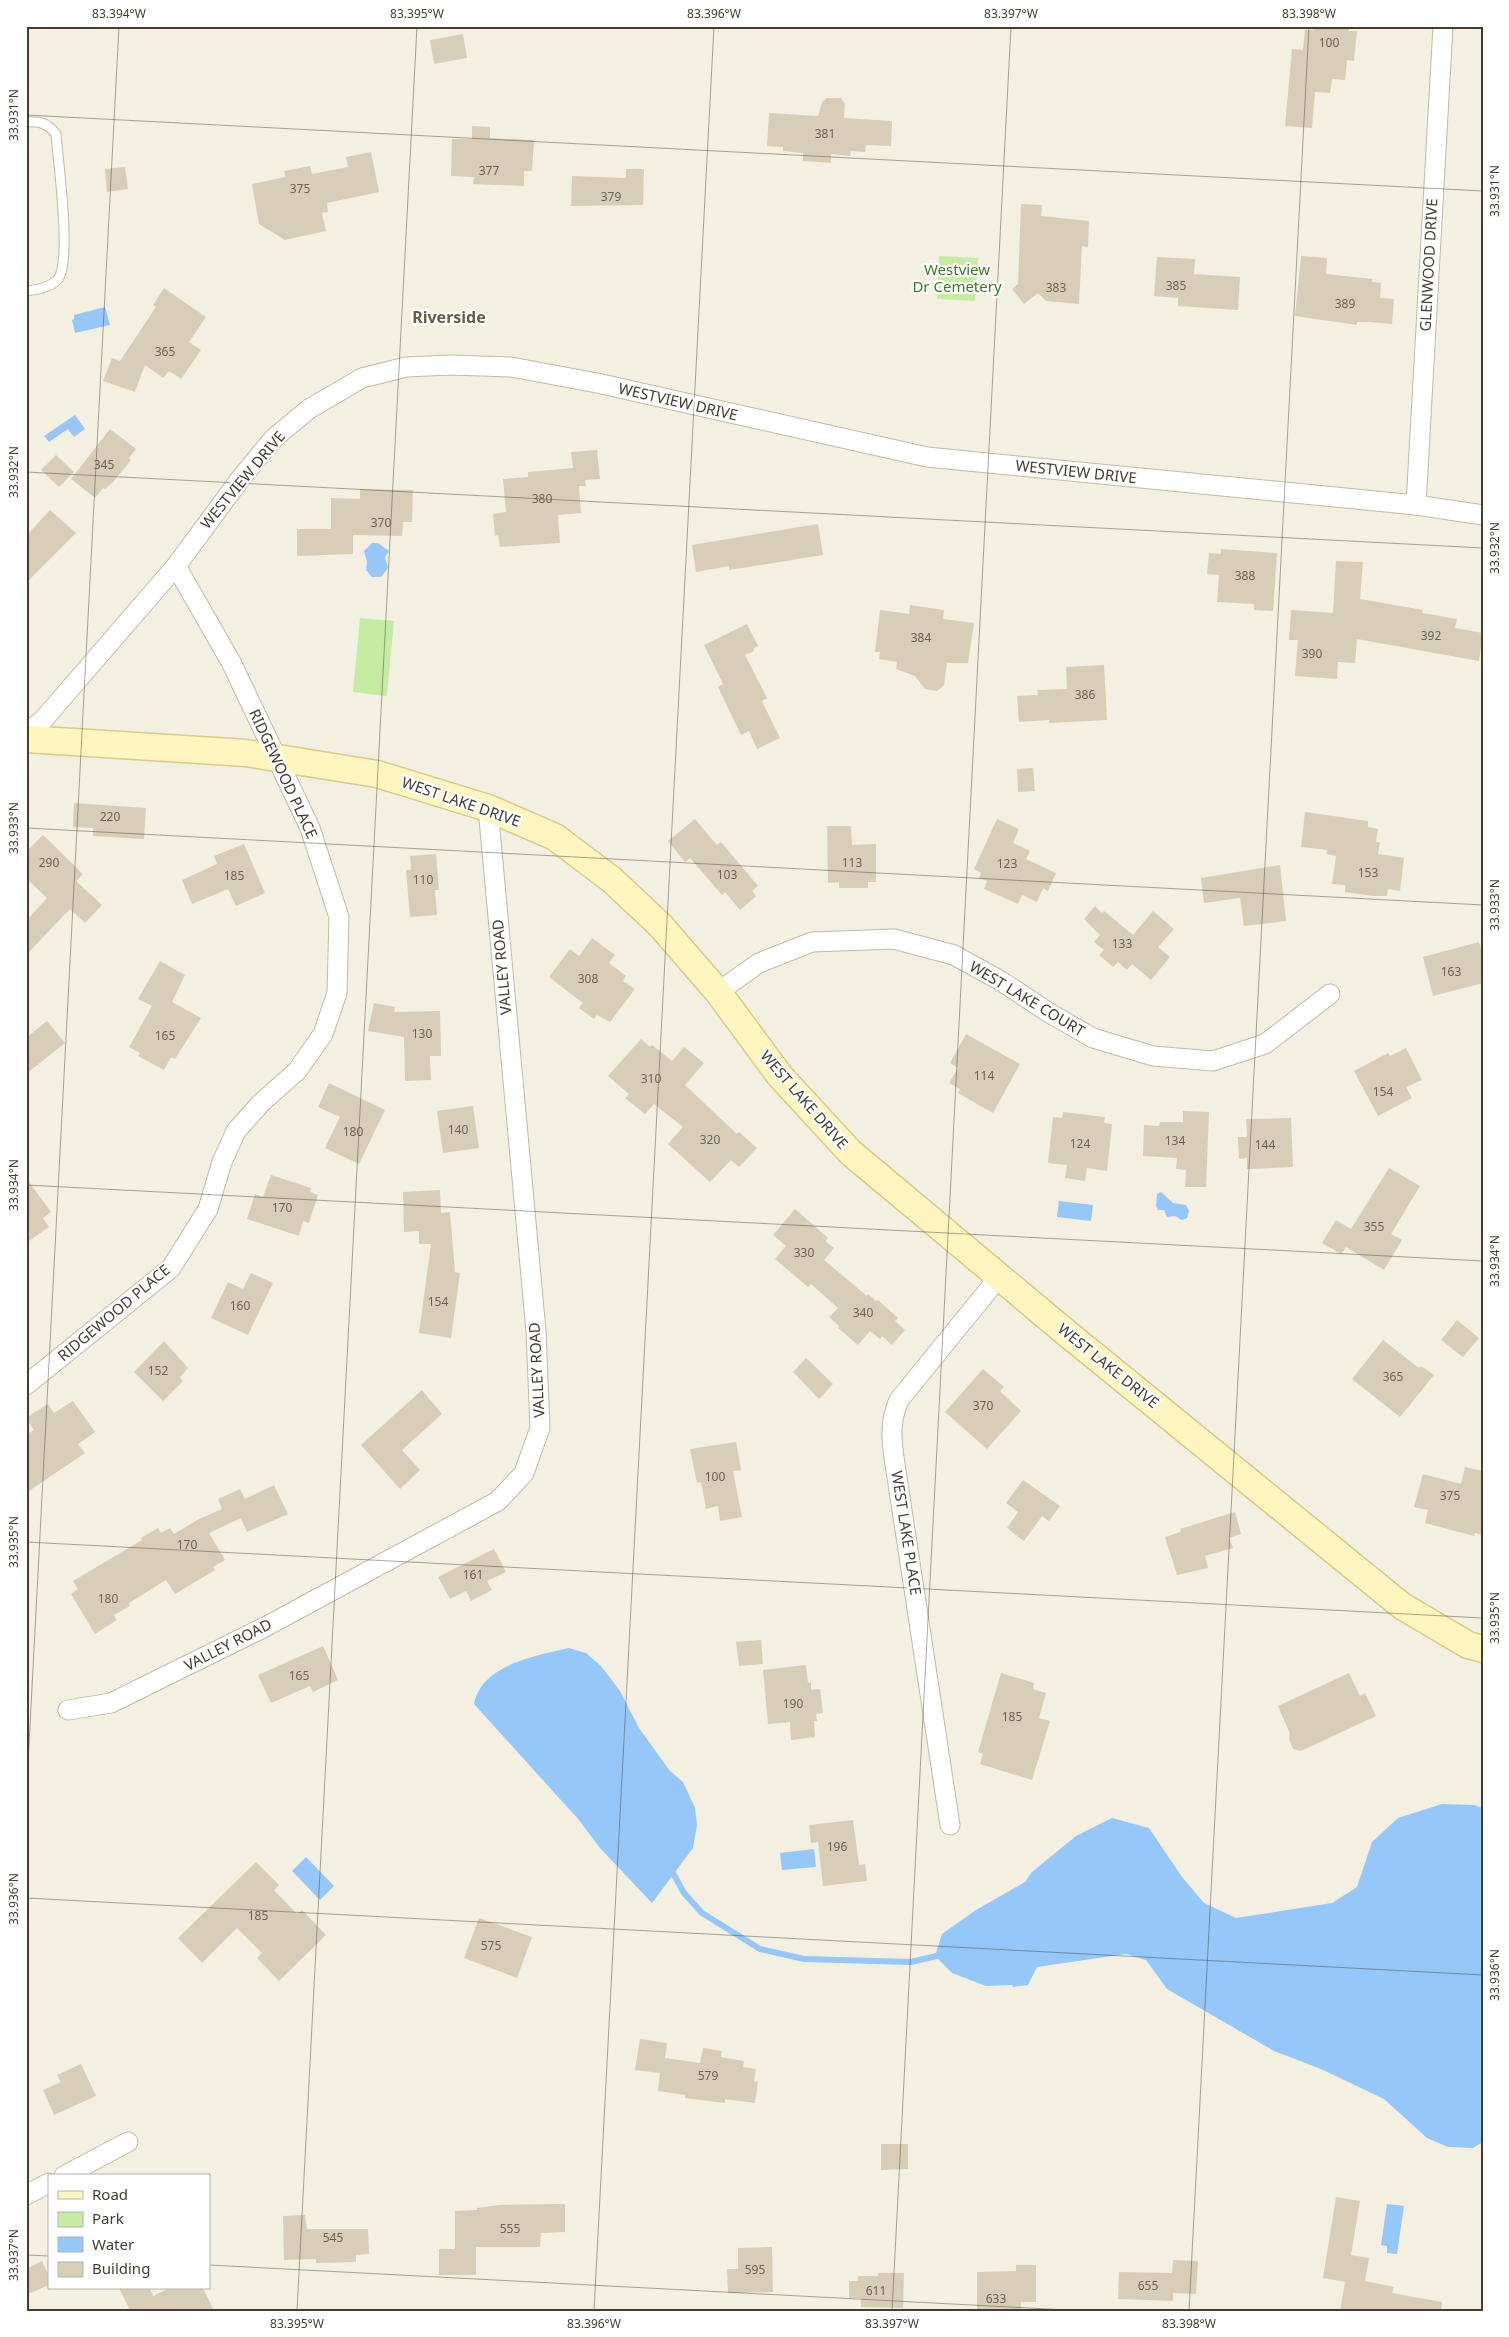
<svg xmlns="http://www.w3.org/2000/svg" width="1509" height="2337" font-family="'Noto Sans',sans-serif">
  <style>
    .green { fill: #c6eca4 }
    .water { fill: #95c7f8 }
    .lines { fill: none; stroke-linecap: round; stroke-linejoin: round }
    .stream { stroke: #95c7f8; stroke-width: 6 }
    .building { fill: #d8ceb8 }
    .lane-casing { stroke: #c1baa6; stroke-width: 11 }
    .street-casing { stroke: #c1baa6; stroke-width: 21 }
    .secondary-casing { stroke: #d8ca8b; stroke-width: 29 }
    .lane { stroke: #fff; stroke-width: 9 }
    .street { stroke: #fff; stroke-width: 19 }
    .secondary { stroke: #fff5be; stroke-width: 26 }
    .ticks { fill: none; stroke: #443e31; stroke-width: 1; stroke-opacity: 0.45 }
    .labels { text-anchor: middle; stroke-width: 4.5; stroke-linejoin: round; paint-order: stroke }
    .number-label { font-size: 12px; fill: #696253 }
    .street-label { font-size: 15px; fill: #443e31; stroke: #fff }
    .park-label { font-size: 15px; fill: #3a7b1f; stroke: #fff }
    .neighbourhood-label { font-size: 16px; font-weight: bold; fill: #685e47; stroke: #fff }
    .neatline { fill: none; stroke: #443e31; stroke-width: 2 }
    .ticks-label { font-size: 12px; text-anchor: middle; fill: #443e31 }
  </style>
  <rect width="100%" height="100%" fill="#f3efe1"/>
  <!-- green -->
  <g class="green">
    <path d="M939 256 978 258 975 301 937 299Z"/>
    <path d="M360 618 394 621 387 696 353 692Z"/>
  </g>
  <!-- water -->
  <g class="water">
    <path d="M105 307 110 325 75 333 72 320 74 319V315Z"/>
    <path d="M75 415 85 429 74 437 68 429 49 442 44 436Z"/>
    <path d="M372 543H378L389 551 385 557 388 568 381 577H372L366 570 367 562 364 551Z"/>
    <path d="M1161 1192 1173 1203 1186 1205 1189 1211 1187 1218 1182 1220 1175 1216 1167 1217 1164 1210H1158L1156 1206 1157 1194Z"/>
    <path d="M1059 1201 1093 1205 1091 1221 1057 1217Z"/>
    <path d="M569 1648 586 1653 601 1666 620 1691 639 1728 670 1771 683 1782 695 1808 697 1825 693 1848 652 1903 600 1848 579 1820 474 1704C482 1664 536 1656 569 1648Z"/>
    <path d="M1442 1804 1474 1805 1483 1808V2142L1473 2148 1448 2147 1427 2138 1384 2099 1321 2069 1274 2051 1167 1989 1146 1960 1126 1954 1037 1967 1028 1985 1013 1987 1012 1985 986 1986 952 1973 935 1956 942 1934 976 1910 1025 1882 1032 1872 1076 1836 1112 1818 1149 1828 1182 1877 1204 1903 1236 1918 1332 1903 1357 1887 1372 1842 1398 1818Z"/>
    <path d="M814 1849 816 1867 782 1870 780 1853Z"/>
    <path d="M306 1857 334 1886 320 1900 292 1871Z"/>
    <path d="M1387 2204 1404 2206 1397 2254 1387 2253V2246L1381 2245Z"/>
  </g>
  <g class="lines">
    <!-- stream -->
    <path class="stream" d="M673 1873 684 1893 702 1913 760 1949 804 1959 911 1962 941 1955"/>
  </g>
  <!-- building -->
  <g class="building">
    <path d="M1313 26H1349V31H1357L1354 61 1347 60 1345 80 1332 79 1330 93 1315 92 1312 128 1285 126 1292 49 1303 50 1305 30H1313Z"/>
    <path d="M463 34 467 58 434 64 430 40Z"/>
    <path d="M827 98H841L845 104 844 118 892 121 891 146 866 145 865 152 851 151 850 156 831 154V163L803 161V153L783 151V147L767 146 769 113 818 116 822 102Z"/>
    <path d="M472 126 490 127V138L534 140 532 171H524V186L473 184 474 177 451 176 452 139H472Z"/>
    <path d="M371 152 379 192 327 203 328 212 322 213 326 231 285 240 259 224 252 184 285 177 284 171 310 166 312 174 348 167 346 157Z"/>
    <path d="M125 167 128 189 107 192 105 169Z"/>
    <path d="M626 169H644L643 205 571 206 572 176 626 178Z"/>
    <path d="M1021 204 1042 205 1041 216 1089 221 1088 247 1082 246 1079 304 1046 301 1038 293 1024 304 1012 289 1018 284Z"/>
    <path d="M1301 256 1327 258 1326 274 1372 279V282L1381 283 1380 298 1394 299 1392 324 1369 322H1357V325L1295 316Z"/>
    <path d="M1157 257 1195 259 1194 274 1240 277 1238 310 1178 306V298L1154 296Z"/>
    <path d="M164 288 206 317 189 342 201 350 181 379 169 371 163 378 145 365 135 392 103 381 112 358 120 361 156 307 153 305Z"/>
    <path d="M110 429 136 449 129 458 131 460 114 481 105 489 103 488 95 498 71 479Z"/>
    <path d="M597 450 600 479 585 480 586 486H579L581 513 558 515 560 543 500 547 498 535 495 536 493 514 506 512 503 479 528 477V472L573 468 571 452Z"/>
    <path d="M56 455 74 472 59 487 41 470Z"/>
    <path d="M360 489 413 490 412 522H403L402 536 353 535V554L297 556V529H331V498L360 499Z"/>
    <path d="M50 510 76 533 26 583V536Z"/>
    <path d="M818 524 823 555 729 570V566L696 572 692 545Z"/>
    <path d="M1221 549 1277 553 1273 611 1254 610V604L1217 602 1219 575 1207 574 1209 553 1221 554Z"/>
    <path d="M1336 561 1363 562 1360 599 1423 610 1422 613 1457 619 1455 628 1483 633 1479 661 1357 639 1355 663 1338 662 1337 679 1295 676 1298 640H1289L1291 610 1333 613Z"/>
    <path d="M910 605 944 610 943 619 974 623 968 663H947L944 685 937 691 925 689 915 676 896 669 897 662 879 659 880 652H875L880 610 909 614Z"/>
    <path d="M747 624 758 646 753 649 754 651 745 655 767 698 762 701 780 738 757 749 749 731 741 735 718 687 723 684 704 645Z"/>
    <path d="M1104 665 1107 720 1049 723V720L1019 722 1017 696 1038 695 1037 690 1067 689 1066 667Z"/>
    <path d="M1033 768 1035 791 1018 792 1017 769Z"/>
    <path d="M74 803 146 808 144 839 93 836V828L73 827Z"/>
    <path d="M1305 812 1368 821V827L1378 829 1376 842H1380L1378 854 1404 858 1400 891 1388 889 1387 896H1373L1345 892V885L1332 884 1336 856 1326 854 1327 850 1301 847Z"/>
    <path d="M695 819 717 845 721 842 758 886 752 891 756 896 740 910 725 892 722 895 690 858 685 862 668 841Z"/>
    <path d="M997 819 1019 829 1013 843 1030 851 1026 859 1056 873 1048 891 1043 888 1037 902 1022 895 1018 904 984 889 987 881 979 878 981 873 974 869Z"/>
    <path d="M827 826H851L852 845 876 844V882H868V888H839V882L828 883Z"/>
    <path d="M43 835 83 874 76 881 102 905 85 923 70 909 26 955V921L47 898 26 878V852Z"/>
    <path d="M244 844 265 893 236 906 228 889 192 904 182 880 217 864 214 856Z"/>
    <path d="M436 854 439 890H435L437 915 410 917 406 870H411L410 856Z"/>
    <path d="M1280 865 1286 921 1244 926 1240 898 1204 903 1201 878Z"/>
    <path d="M1095 906 1102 913 1104 911 1133 935 1153 911 1174 929 1158 947 1170 957 1151 980 1132 964 1127 970 1118 962 1113 967 1099 955 1104 950 1094 942 1100 935 1084 919Z"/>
    <path d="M592 938 615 955 609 963 626 976 623 981 635 989 610 1022 597 1015 594 1019 579 1008 583 1003 549 977 570 949 579 956Z"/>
    <path d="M1479 942 1483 957V983L1433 996 1423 957Z"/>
    <path d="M160 961 185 975 172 1002 201 1018 175 1059 171 1057 164 1070 138 1056 140 1053 129 1047 152 1006 138 999Z"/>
    <path d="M374 1003 395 1007 394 1012 440 1011 441 1056H430L431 1080 405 1081 404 1037 368 1031Z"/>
    <path d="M47 1021 65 1043 26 1074V1038Z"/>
    <path d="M966 1034 1020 1064 993 1113 958 1093 960 1089 949 1083 958 1068 950 1063Z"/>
    <path d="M641 1039 650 1047 652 1045 672 1061 684 1047 704 1063 685 1085 737 1134 739 1132 757 1148 739 1167 731 1160 710 1182 668 1144 683 1127 654 1104 645 1114 625 1098 629 1094 608 1076Z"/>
    <path d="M1406 1048 1422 1080 1406 1087 1412 1098 1378 1116 1354 1071 1388 1053 1390 1056Z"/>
    <path d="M329 1083 385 1110 359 1164 325 1148 340 1117 318 1107Z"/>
    <path d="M473 1106 479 1148 443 1153 437 1111Z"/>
    <path d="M1183 1111 1209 1112 1206 1187H1185L1186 1170 1176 1169 1177 1158 1143 1156 1144 1125 1159 1126 1160 1122H1183Z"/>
    <path d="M1063 1112 1105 1117 1104 1123 1112 1124 1107 1171 1087 1168 1085 1181 1065 1178 1067 1165 1048 1163 1053 1117 1062 1118Z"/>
    <path d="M1291 1118 1293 1167 1247 1169V1158L1239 1159 1238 1137H1247L1246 1119Z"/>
    <path d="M1389 1168 1420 1186 1391 1234 1402 1240 1384 1270 1346 1247 1341 1254 1322 1243 1336 1220 1351 1229Z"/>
    <path d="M271 1175 311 1188 310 1192 318 1195 309 1223 303 1221 299 1236 247 1219 255 1194 263 1197Z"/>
    <path d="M26 1178 51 1212 43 1218 49 1227 26 1243Z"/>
    <path d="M440 1190 441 1213 450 1212 455 1272 460 1273 451 1338 419 1333 431 1244H419V1231L404 1232 403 1192Z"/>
    <path d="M795 1209 828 1238 825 1241 834 1248 824 1260 867 1296 868 1294 876 1301 878 1300 898 1318 895 1321 905 1330 892 1345 882 1336 880 1339 870 1331 858 1345 838 1328 839 1326 829 1317 838 1308 811 1284 808 1287 775 1259 786 1246 773 1235Z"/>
    <path d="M251 1273 273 1283 248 1335 211 1318 228 1282 243 1289Z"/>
    <path d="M1457 1320 1479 1338 1463 1357 1441 1340Z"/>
    <path d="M1383 1340 1419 1368 1421 1366 1434 1375 1400 1417 1352 1379Z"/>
    <path d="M164 1341 188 1368 180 1377 183 1381 163 1401 134 1372Z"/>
    <path d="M806 1358 833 1384 819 1399 793 1372Z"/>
    <path d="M983 1369 1004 1387 1000 1391 1021 1411 987 1449 945 1412Z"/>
    <path d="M422 1390 442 1414 402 1450 420 1470 400 1489 361 1445Z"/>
    <path d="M73 1401 95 1432 78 1444 85 1453 26 1493V1435L34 1430 26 1418 48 1404 54 1413Z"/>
    <path d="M736 1442 741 1470 733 1471 742 1517 720 1521 718 1506 706 1509 701 1482 697 1483 690 1449Z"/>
    <path d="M1465 1467 1483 1471V1535L1475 1533 1474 1536 1425 1523 1428 1510 1414 1507 1423 1474 1461 1484Z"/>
    <path d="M1023 1480 1060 1506 1049 1521 1042 1516 1024 1541 1007 1528 1018 1512 1006 1503Z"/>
    <path d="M274 1485 288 1514 247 1532 241 1518 209 1533 225 1560 213 1567 215 1570 175 1594 166 1580 129 1603 130 1606 114 1615 117 1620 95 1634 71 1594 78 1589 73 1581 142 1540 141 1538 158 1528 161 1533 170 1528 174 1534 199 1519 222 1509 218 1499 240 1489 245 1499Z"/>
    <path d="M1235 1512 1241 1534 1229 1538 1233 1548 1205 1556 1208 1568 1177 1575 1165 1537 1181 1532 1180 1529Z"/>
    <path d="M494 1549 506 1572 487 1581 492 1590 471 1601 466 1591 450 1599 438 1577Z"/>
    <path d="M761 1640 763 1664 739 1666 736 1642Z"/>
    <path d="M323 1646 338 1680 313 1692 310 1686 271 1703 258 1675Z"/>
    <path d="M806 1665 808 1683 811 1682V1690L820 1689 823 1713 816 1714 817 1721H814L815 1737 791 1740 790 1722 768 1724 763 1670Z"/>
    <path d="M1001 1673 1034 1683 1033 1689 1046 1693 1039 1718 1050 1721 1032 1780 980 1764 983 1754 978 1752Z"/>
    <path d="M1349 1673 1360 1696 1365 1693 1376 1716 1301 1751 1293 1749 1289 1739 1290 1734 1278 1706Z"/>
    <path d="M853 1820 859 1865 865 1864 867 1881 823 1886 818 1842 811 1843 809 1825Z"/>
    <path d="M256 1862 279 1885 274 1890 297 1914 302 1910 326 1935 279 1981 257 1958 262 1953 237 1928 202 1963 178 1938Z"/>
    <path d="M479 1918 532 1937 517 1978 464 1958Z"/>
    <path d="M640 2039 667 2043 665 2058 700 2063 703 2048 722 2051 721 2057 744 2061 743 2067 756 2069 754 2081 758 2082 755 2103 725 2099V2103L685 2098V2095L658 2091 660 2073 635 2070Z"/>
    <path d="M81 2064 96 2096 54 2115 43 2090 61 2082 57 2075Z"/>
    <path d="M881 2144H908V2169L881 2170Z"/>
    <path d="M1336 2197 1360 2201 1351 2255 1369 2258 1365 2281 1394 2287 1392 2293 1442 2302 1441 2311H1340L1345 2282 1323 2278Z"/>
    <path d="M565 2204V2232L541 2233 540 2247H476V2275H439V2249H455V2211L477 2210V2208L499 2205Z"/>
    <path d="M305 2215 307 2229H368L369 2254 356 2255V2262L316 2263V2259L284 2260 283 2216Z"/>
    <path d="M772 2247 773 2292 728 2293 727 2269H738V2248Z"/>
    <path d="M1173 2260 1198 2261 1196 2294 1173 2293V2301L1118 2299 1119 2272 1172 2273Z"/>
    <path d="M42 2261 49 2276V2285L26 2295V2269Z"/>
    <path d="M1016 2265H1036V2302H1021V2311H977V2272L1016 2271Z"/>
    <path d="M878 2273H904L903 2308 861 2307V2298H849V2281H858V2276H878Z"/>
    <path d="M119 2288H150L153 2296 170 2288H203L214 2311H123L129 2308Z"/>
  </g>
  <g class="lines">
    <!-- lane casing -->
    <g class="lane-casing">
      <path id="lane" d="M26 122C40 121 47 123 56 134 58 161 72 261 58 279 51 287 36 290 26 291"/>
    </g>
    <!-- street casing -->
    <g class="street-casing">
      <g id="street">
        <path d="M1416 505 1443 26"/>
        <path d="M26 733 43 720 176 566 241 478 274 438 309 409 362 378 406 367 451 365 511 367 597 383 927 457 1416 505 1483 515"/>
        <path d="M718 992 759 963 812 942 894 939 954 955 1001 981 1051 1014 1093 1038 1153 1056 1213 1061 1265 1044 1330 994"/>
        <path d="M26 1385 171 1268 208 1209 222 1162 236 1131 261 1103 297 1071 323 1034 337 993 339 917 310 828 231 662 176 566"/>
        <path d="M68 1710 111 1703 265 1627 498 1501 524 1473 540 1428 536 1331 488 808"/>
        <path d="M950 1825 896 1471C892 1444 888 1425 899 1400L999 1277"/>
        <path d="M64 2176 128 2142"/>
        <path d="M26 2195 49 2183"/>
      </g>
    </g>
    <!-- secondary casing -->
    <g class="secondary-casing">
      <path id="secondary" d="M26 739 246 753 377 774 488 808 555 837 612 880 660 925 718 992 780 1076 851 1153 1069 1335 1402 1606 1468 1645 1483 1649"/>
    </g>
    <!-- lane -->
    <use href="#lane" class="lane"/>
    <!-- street -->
    <use href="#street" class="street"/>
    <!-- secondary -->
    <use href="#secondary" class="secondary"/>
  </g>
  <!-- ticks -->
  <path class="ticks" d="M26 115 1483 191M26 472 1483 548M26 828 1483 905M26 1185 1483 1261M26 1542 1483 1618M26 1802 119 26M26 1898 1483 1975M26 2255 49 2256M209 2265 1086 2311M297 2311 417 26M594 2311 714 26M892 2311 1011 26M1189 2311 1309 26"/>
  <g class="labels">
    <!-- number labels -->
    <g class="number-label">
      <text x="1329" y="47">100</text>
      <text x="825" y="138">381</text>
      <text x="489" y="175">377</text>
      <text x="300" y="193">375</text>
      <text x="611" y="201">379</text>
      <text x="1176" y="290">385</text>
      <text x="1056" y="292">383</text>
      <text x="1345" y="308">389</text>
      <text x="165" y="356">365</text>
      <text x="104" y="469">345</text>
      <text x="542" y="503">380</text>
      <text x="381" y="527">370</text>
      <text x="1245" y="580">388</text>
      <text x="1431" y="640">392</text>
      <text x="921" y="642">384</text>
      <text x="1312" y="658">390</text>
      <text x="1085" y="699">386</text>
      <text x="110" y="821">220</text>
      <text x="49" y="867">290</text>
      <text x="852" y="867">113</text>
      <text x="1007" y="868">123</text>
      <text x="1368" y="877">153</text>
      <text x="727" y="879">103</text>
      <text x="234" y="880">185</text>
      <text x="423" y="884">110</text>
      <text x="1122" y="948">133</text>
      <text x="1451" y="976">163</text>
      <text x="588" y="983">308</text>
      <text x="422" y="1038">130</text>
      <text x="165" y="1040">165</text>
      <text x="984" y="1080">114</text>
      <text x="651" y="1083">310</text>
      <text x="1383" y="1096">154</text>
      <text x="458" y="1134">140</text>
      <text x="353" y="1136">180</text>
      <text x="710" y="1144">320</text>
      <text x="1175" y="1145">134</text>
      <text x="1080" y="1148">124</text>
      <text x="1265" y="1149">144</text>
      <text x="282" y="1212">170</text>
      <text x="1374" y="1231">355</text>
      <text x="804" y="1257">330</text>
      <text x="438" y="1306">154</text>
      <text x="240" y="1310">160</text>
      <text x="863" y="1317">340</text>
      <text x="158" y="1375">152</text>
      <text x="1393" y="1381">365</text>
      <text x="983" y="1410">370</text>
      <text x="715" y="1481">100</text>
      <text x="1450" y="1500">375</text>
      <text x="187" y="1549">170</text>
      <text x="473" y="1579">161</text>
      <text x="108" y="1603">180</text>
      <text x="299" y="1680">165</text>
      <text x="793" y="1708">190</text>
      <text x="1012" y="1721">185</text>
      <text x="837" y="1851">196</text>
      <text x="258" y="1920">185</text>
      <text x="491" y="1950">575</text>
      <text x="708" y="2080">579</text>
      <text x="510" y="2233">555</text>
      <text x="333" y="2242">545</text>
      <text x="755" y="2274">595</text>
      <text x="1148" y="2290">655</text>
      <text x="876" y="2295">611</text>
      <text x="996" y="2303">633</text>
    </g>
    <!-- street labels -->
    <g class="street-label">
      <text transform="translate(1429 265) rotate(-87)" y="5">GLENWOOD DRIVE</text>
      <text transform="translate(678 402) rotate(13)" y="5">WESTVIEW DRIVE</text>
      <text transform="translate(1076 472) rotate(6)" y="5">WESTVIEW DRIVE</text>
      <text transform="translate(243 480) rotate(-50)" y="5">WESTVIEW DRIVE</text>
      <text transform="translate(283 774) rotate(65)" y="5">RIDGEWOOD PLACE</text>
      <text transform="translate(461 802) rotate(19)" y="5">WEST LAKE DRIVE</text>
      <text transform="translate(502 967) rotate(-95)" y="5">VALLEY ROAD</text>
      <text transform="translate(1027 999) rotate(31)" y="5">WEST LAKE COURT</text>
      <text transform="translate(804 1100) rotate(49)" y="5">WEST LAKE DRIVE</text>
      <text transform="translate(114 1313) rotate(-40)" y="5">RIDGEWOOD PLACE</text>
      <text transform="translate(1108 1366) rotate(39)" y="5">WEST LAKE DRIVE</text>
      <text transform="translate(537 1370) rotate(-93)" y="5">VALLEY ROAD</text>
      <text transform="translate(906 1533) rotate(81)" y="5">WEST LAKE PLACE</text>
      <text transform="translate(228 1645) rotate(-27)" y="5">VALLEY ROAD</text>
    </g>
    <!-- park labels -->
    <g class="park-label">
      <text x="957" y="275">Westview<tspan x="957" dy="17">Dr Cemetery</tspan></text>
    </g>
    <!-- neighbourhood labels -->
    <g class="neighbourhood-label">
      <text x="449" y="323">Riverside</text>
    </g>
  </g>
  <!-- border -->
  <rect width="1509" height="2337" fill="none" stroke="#ffffff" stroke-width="55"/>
  <!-- legend -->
  <rect x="48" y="2174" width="162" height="115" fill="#ffffff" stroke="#b4b2ad"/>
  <rect x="58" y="2191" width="25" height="8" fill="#fff5be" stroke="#b4b2ad"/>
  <text x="92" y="2200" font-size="15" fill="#443e31">Road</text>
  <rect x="58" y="2212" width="25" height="15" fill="#c6eca4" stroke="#b4b2ad"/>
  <text x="92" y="2224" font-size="15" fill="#443e31">Park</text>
  <rect x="58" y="2237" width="25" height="15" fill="#95c7f8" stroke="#b4b2ad"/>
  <text x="92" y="2250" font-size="15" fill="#443e31">Water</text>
  <rect x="58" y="2262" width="25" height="15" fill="#d8ceb8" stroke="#b4b2ad"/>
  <text x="92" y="2274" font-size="15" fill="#443e31">Building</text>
  <rect x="28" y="28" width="1454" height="2282" class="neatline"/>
  <g class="ticks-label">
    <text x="119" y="18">83.394°W</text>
    <text x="417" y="18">83.395°W</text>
    <text x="714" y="18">83.396°W</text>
    <text x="1011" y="18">83.397°W</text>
    <text x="1309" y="18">83.398°W</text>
    <text transform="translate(14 115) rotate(-90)" y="4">33.931°N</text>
    <text transform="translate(1495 191) rotate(-90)" y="4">33.931°N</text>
    <text transform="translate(14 472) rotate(-90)" y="4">33.932°N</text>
    <text transform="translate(1495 548) rotate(-90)" y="4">33.932°N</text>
    <text transform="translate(14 828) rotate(-90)" y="4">33.933°N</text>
    <text transform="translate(1495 905) rotate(-90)" y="4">33.933°N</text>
    <text transform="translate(14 1185) rotate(-90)" y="4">33.934°N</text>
    <text transform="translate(1495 1261) rotate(-90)" y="4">33.934°N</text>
    <text transform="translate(14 1542) rotate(-90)" y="4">33.935°N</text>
    <text transform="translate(1495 1618) rotate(-90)" y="4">33.935°N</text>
    <text transform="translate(14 1899) rotate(-90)" y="4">33.936°N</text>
    <text transform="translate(1495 1975) rotate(-90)" y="4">33.936°N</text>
    <text transform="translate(14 2255) rotate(-90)" y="4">33.937°N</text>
    <text x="297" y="2328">83.395°W</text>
    <text x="594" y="2328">83.396°W</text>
    <text x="892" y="2328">83.397°W</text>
    <text x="1189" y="2328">83.398°W</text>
  </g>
</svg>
